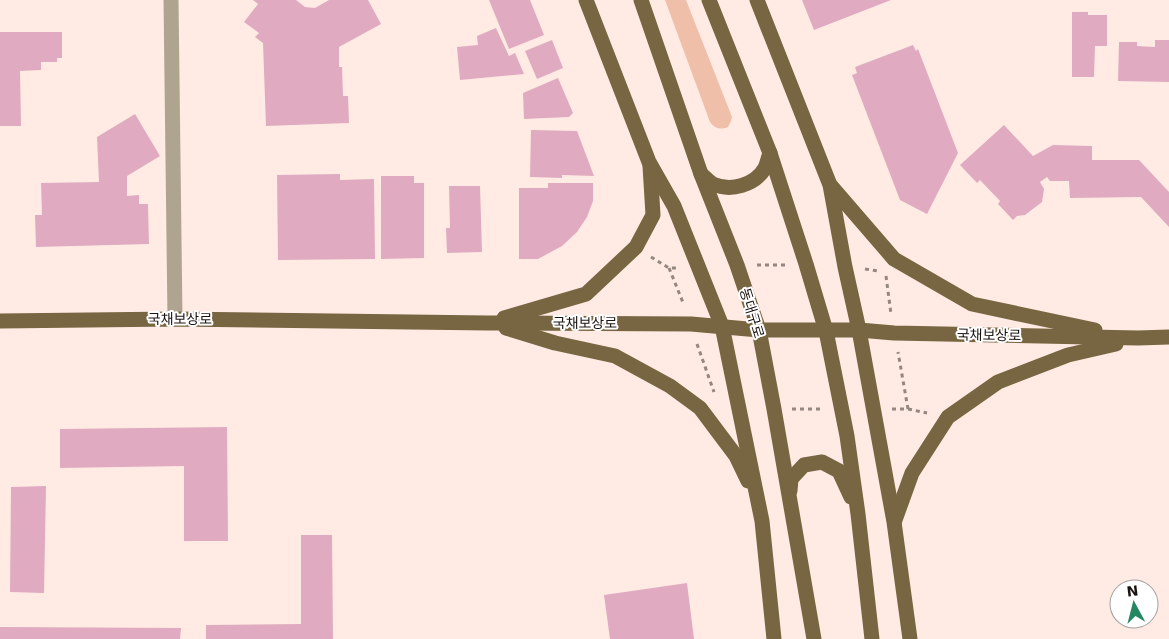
<svg xmlns="http://www.w3.org/2000/svg" width="1169" height="639" font-family="'DejaVu Sans','Noto Sans KR',sans-serif">
  <style>
    .green { fill: #efbfa9 }
    .building { fill: #e0abc0 }
    .lines { fill: none; stroke-linecap: round; stroke-linejoin: round }
    .path { stroke: #948681; stroke-width: 3; stroke-dasharray: 4 4; stroke-linecap: butt }
    .minor { stroke: #aea490; stroke-width: 15 }
    .major { stroke: #786541; stroke-width: 15 }
    .labels { text-anchor: middle; stroke-width: 4; stroke-linejoin: round; paint-order: stroke }
    .street-label { font-size: 14px; fill: #1a1311; stroke: #fff }
  </style>
  <rect width="100%" height="100%" fill="#ffebe3"/>
  <!-- green -->
  <path class="green" d="M665 0H686L732 117 731 121 728 127C721 130 715 129 710 122Z"/>
  <!-- building -->
  <g class="building">
    <path d="M253 0H296L305 7 315 8 329 0H368L381 24 339 47V67H342L343 96H348L349 123 266 126 263 43 255 37 259 33 244 22 258 4Z"/>
    <path d="M489 0H530L544 35 509 49Z"/>
    <path d="M802 0H891L814 30Z"/>
    <path d="M1072 12H1088V15H1107V46H1095L1094 77H1072Z"/>
    <path d="M496 28 509 56 515 53 524 74 460 80 457 47 478 45 477 36Z"/>
    <path d="M0 32H62V58H57V62H41V70L20 71 21 126H0Z"/>
    <path d="M552 40 563 68 537 79 525 51Z"/>
    <path d="M1155 40H1169V82L1118 81 1119 42H1137V46L1155 47Z"/>
    <path d="M913 45 916 51 918 49 958 153 927 214 900 200 852 75 857 73 855 67Z"/>
    <path d="M558 78 573 113 569 117 524 119 523 93Z"/>
    <path d="M135 114 160 156 127 176V196L139 195V204H148L149 244 36 247 35 215H42L41 183 99 182 97 137Z"/>
    <path d="M1004 125 1033 156 1053 145 1092 146V160H1139L1169 192V227L1141 197 1070 198 1069 181H1050L1047 177 1040 182 1044 189 1042 202 1025 215 1017 216 1013 220 998 204 1000 201 980 180 977 183 960 165Z"/>
    <path d="M531 130 577 131 594 176 562 175V178L530 177Z"/>
    <path d="M340 174V180L374 179 375 259 278 260 277 175Z"/>
    <path d="M381 176H414V183H424V258L381 259Z"/>
    <path d="M548 183H593V201L587 217 577 232 562 246 538 259H519V188H548Z"/>
    <path d="M449 186H480L482 252 447 253 446 228H450Z"/>
    <path d="M227 427 228 541H184V466L60 468V429Z"/>
    <path d="M46 486 44 593 10 592 11 487Z"/>
    <path d="M301 535H332L333 639H206V625L301 624Z"/>
    <path d="M687 583 694 639H610L604 595Z"/>
    <path d="M0 627 181 628 180 639H0Z"/>
  </g>
  <g class="lines">
    <!-- path -->
    <g class="path">
      <path d="M651 257 669 268H679"/>
      <path d="M757 265H786"/>
      <path d="M669 268 684 305"/>
      <path d="M865 269 878 271"/>
      <path d="M886 276 891 314"/>
      <path d="M697 344 714 392"/>
      <path d="M792 409H823"/>
      <path d="M892 409H908L898 352"/>
      <path d="M908 409 927 413"/>
    </g>
    <!-- minor -->
    <path class="minor" d="M171 0 175 319"/>
    <!-- major -->
    <g class="major">
      <path d="M586 0 649 162 674 206 722 326 762 521 774 639"/>
      <path d="M641 0 701 174 737 265 759 330 774 409 814 639"/>
      <path d="M709 0 770 153 806 264 826 331 847 436 858 514 872 639"/>
      <path d="M757 0 830 185 845 267 859 330 894 522 910 639"/>
      <path d="M701 174C705 177 709 182 713 184 731 192 755 185 765 168 767 164 768 158 770 153"/>
      <path d="M831 186 894 259 972 304 1095 330"/>
      <path d="M504 318 586 294 636 247 653 215 650 166"/>
      <path d="M0 321 175 319 488 323 691 324 759 330H859L894 333 1138 338 1169 337"/>
      <path d="M506 328 555 343 615 356 670 386 700 408 736 456 748 481"/>
      <path d="M790 491 791 479 804 465 822 462 839 471 851 497"/>
      <path d="M895 520 912 473 948 417 998 382 1068 355 1116 344"/>
    </g>
  </g>
  <g class="labels">
    <!-- street labels -->
    <g class="street-label">
      <text transform="translate(752 313) rotate(73)" y="5">동대구로</text>
      <text x="180" y="324">국채보상로</text>
      <text x="585" y="328">국채보상로</text>
      <text transform="translate(989 335) rotate(1)" y="5">국채보상로</text>
    </g>
  </g>
  <!-- north arrow -->
  <g transform="translate(1134 604) rotate(353)"><circle r="24" fill="#ffffff" stroke="#a3a1a0"/>
  <path d="M0-4L9 19L0 12L-9 19Z" fill="#238762"/>
  <text y="-8" font-size="14" font-weight="bold" text-anchor="middle" fill="#1a1311">N</text>
  </g>
</svg>
